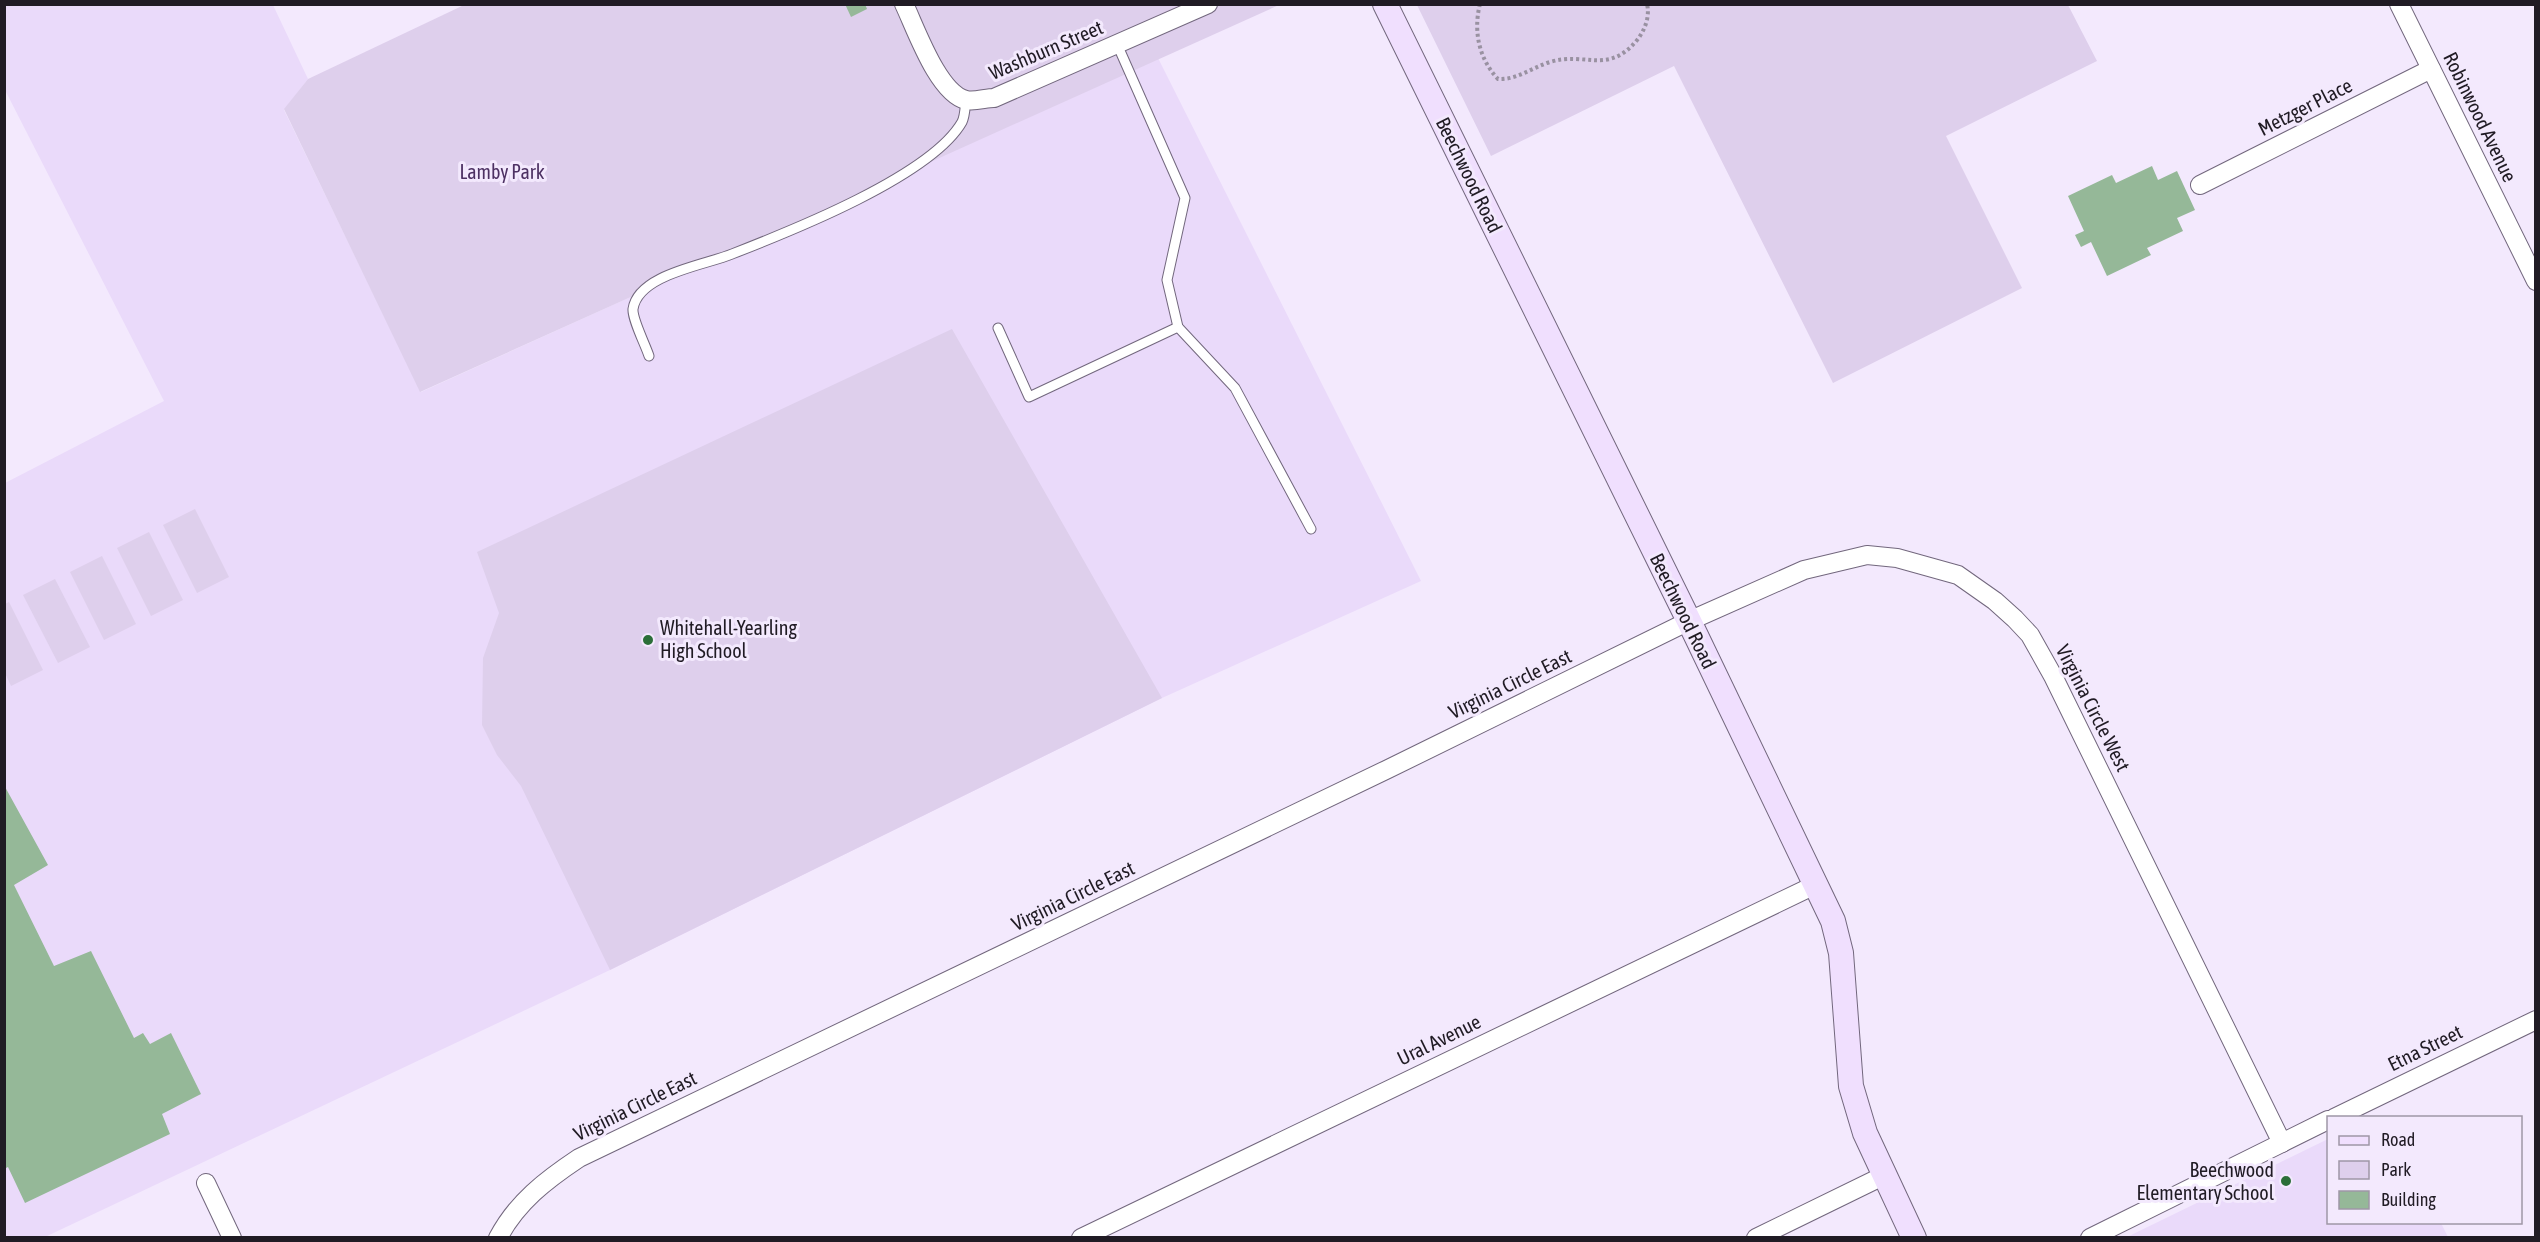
<svg xmlns="http://www.w3.org/2000/svg" width="2540" height="1242" font-family="'Asap Condensed',sans-serif">
  <style>
    .built { fill: #eadafa }
    .green { fill: #decfec }
    .building { fill: #95b898 }
    .lines { fill: none; stroke-linecap: round; stroke-linejoin: round }
    .lane-casing { stroke: #72677d; stroke-width: 11 }
    .street-casing { stroke: #72677d; stroke-width: 20 }
    .secondary-casing { stroke: #72677d; stroke-width: 26 }
    .path { stroke: #9991a1; stroke-width: 4; stroke-dasharray: 3 3; stroke-linecap: butt }
    .lane { stroke: #fff; stroke-width: 9 }
    .street { stroke: #fff; stroke-width: 18 }
    .secondary { stroke: #f0dffe; stroke-width: 24 }
    .poi-dot { fill: #2b6e38; stroke: #f3e9fd; stroke-width: 2 }
    .labels { text-anchor: middle; stroke-width: 6; stroke-linejoin: round; paint-order: stroke }
    .street-label { font-size: 20px; fill: #201b24; stroke: #f3e9fd }
    .park-label { font-size: 20px; fill: #4d3163; stroke: #f3e9fd }
    .poi-label { font-size: 20px; fill: #201b24; stroke: #f3e9fd; text-anchor: start }
  </style>
  <rect width="100%" height="100%" fill="#f3e9fd"/>
  <!-- built -->
  <g class="built">
    <path d="M5 5H273L308 79 284 110 421 392 1158 58 1421 581 1162 698 610 970 45 1237 5 1238V483L164 401 5 90Z"/>
    <path d="M2328 1139V1222L2441 1223 2448 1237H2127Z"/>
  </g>
  <!-- green -->
  <g class="green">
    <path d="M464 5H1279L420 392 284 109 308 79Z"/>
    <path d="M1417 5H2068L2097 61 1946 136 2022 288 1833 383 1674 66 1491 156Z"/>
    <path d="M952 329 1162 698 610 970 521 786 497 755 482 725 483 658 499 613 477 552Z"/>
    <path d="M195 509 229 577 197 593 163 525Z"/>
    <path d="M149 532 183 600 151 616 117 548Z"/>
    <path d="M102 556 136 624 104 640 70 572Z"/>
    <path d="M55 579 90 647 58 663 23 595Z"/>
    <path d="M9 602 43 670 11 686 5 673V604Z"/>
  </g>
  <!-- building -->
  <g class="building">
    <path d="M845 4H865L867 9 851 17Z"/>
    <path d="M2152 166 2158 180 2177 171 2195 210 2177 218 2183 231 2147 248 2151 255 2107 276 2091 242 2081 247 2075 235 2084 231 2068 196 2112 175 2116 183Z"/>
    <path d="M4 785 48 865 14 885 54 966 91 951 134 1038 143 1033 150 1044 171 1033 201 1094 162 1114 170 1134 25 1203 8 1167 4 1169Z"/>
  </g>
  <g class="lines">
    <!-- lane casing -->
    <g class="lane-casing">
      <g id="lane">
        <path d="M1117 44 1185 198 1167 280 1178 327 1235 388 1311 529"/>
        <path d="M998 328 1029 397 1178 327"/>
        <path d="M649 356C646 346 632 319 633 309 638 274 706 265 732 254 791 231 931 176 962 122 965 116 965 107 966 100"/>
      </g>
    </g>
    <!-- street casing -->
    <g class="street-casing">
      <g id="street">
        <path d="M904 4C916 29 938 93 966 100 974 102 986 98 994 98L1208 4"/>
        <path d="M2399 4 2536 281"/>
        <path d="M2200 185 2431 69"/>
        <path d="M2334 1118 2536 1020"/>
        <path d="M206 1183 232 1238"/>
        <path d="M498 1238C517 1202 546 1180 579 1158L1386 770 1689 621 1804 570 1867 555 1897 558 1958 575 1995 601 2015 619 2030 635 2053 676 2282 1143"/>
        <path d="M1081 1238 1817 884"/>
        <path d="M1756 1238 1883 1176"/>
        <path d="M2090 1238 2328 1120"/>
      </g>
    </g>
    <!-- secondary casing -->
    <g class="secondary-casing">
      <path id="secondary" d="M1385 4 1689 621 1833 921 1841 953 1851 1086 1865 1133 1914 1238"/>
    </g>
    <!-- path -->
    <path class="path" d="M1480 4C1473 31 1479 59 1498 79 1517 80 1531 68 1550 62 1586 51 1608 76 1638 39 1645 29 1650 17 1647 4"/>
    <!-- lane -->
    <use href="#lane" class="lane"/>
    <!-- street -->
    <use href="#street" class="street"/>
    <!-- secondary -->
    <use href="#secondary" class="secondary"/>
  </g>
  <!-- markers -->
  <g class="poi-dot">
    <circle cx="648" cy="640" r="6"/>
    <circle cx="2286" cy="1181" r="6"/>
  </g>
  <g class="labels">
    <!-- street labels -->
    <g class="street-label">
      <text transform="translate(1046 50) rotate(-23)" y="7">Washburn Street</text>
      <text transform="translate(2305 107) rotate(-27)" y="7">Metzger Place</text>
      <text transform="translate(2480 117) rotate(64)" y="7">Robinwood Avenue</text>
      <text transform="translate(1469 175) rotate(64)" y="7">Beechwood Road</text>
      <text transform="translate(1683 611) rotate(64)" y="7">Beechwood Road</text>
      <text transform="translate(1510 684) rotate(-26)" y="7">Virginia Circle East</text>
      <text transform="translate(2093 708) rotate(63)" y="7">Virginia Circle West</text>
      <text transform="translate(1073 896) rotate(-26)" y="7">Virginia Circle East</text>
      <text transform="translate(1439 1040) rotate(-26)" y="7">Ural Avenue</text>
      <text transform="translate(2425 1048) rotate(-26)" y="7">Etna Street</text>
      <text transform="translate(635 1106) rotate(-26)" y="7">Virginia Circle East</text>
    </g>
    <!-- park labels -->
    <g class="park-label">
      <text x="502" y="179">Lamby Park</text>
    </g>
    <!-- poi labels -->
    <g class="poi-label">
      <text x="660" y="635">Whitehall-Yearling<tspan x="660" dy="23">High School</tspan></text>
      <text x="2274" y="1177" text-anchor="end">Beechwood<tspan x="2274" dy="23">Elementary School</tspan></text>
    </g>
  </g>
  <!-- border -->
  <rect width="2540" height="1242" fill="none" stroke="#201b24" stroke-width="12"/>
  <!-- legend -->
  <rect x="2327" y="1116" width="195" height="108" fill="#f3e9fd" stroke="#9f97a6" stroke-width="1.5"/>
  <rect x="2339" y="1136" width="30" height="9" fill="#f0dffe" stroke="#9f97a6" stroke-width="1.5"/>
  <text x="2381" y="1146" font-size="18" fill="#201b24">Road</text>
  <rect x="2339" y="1161" width="30" height="18" fill="#decfec" stroke="#9f97a6" stroke-width="1.5"/>
  <text x="2381" y="1176" font-size="18" fill="#201b24">Park</text>
  <rect x="2339" y="1191" width="30" height="18" fill="#95b898" stroke="#9f97a6" stroke-width="1.5"/>
  <text x="2381" y="1206" font-size="18" fill="#201b24">Building</text>
</svg>
